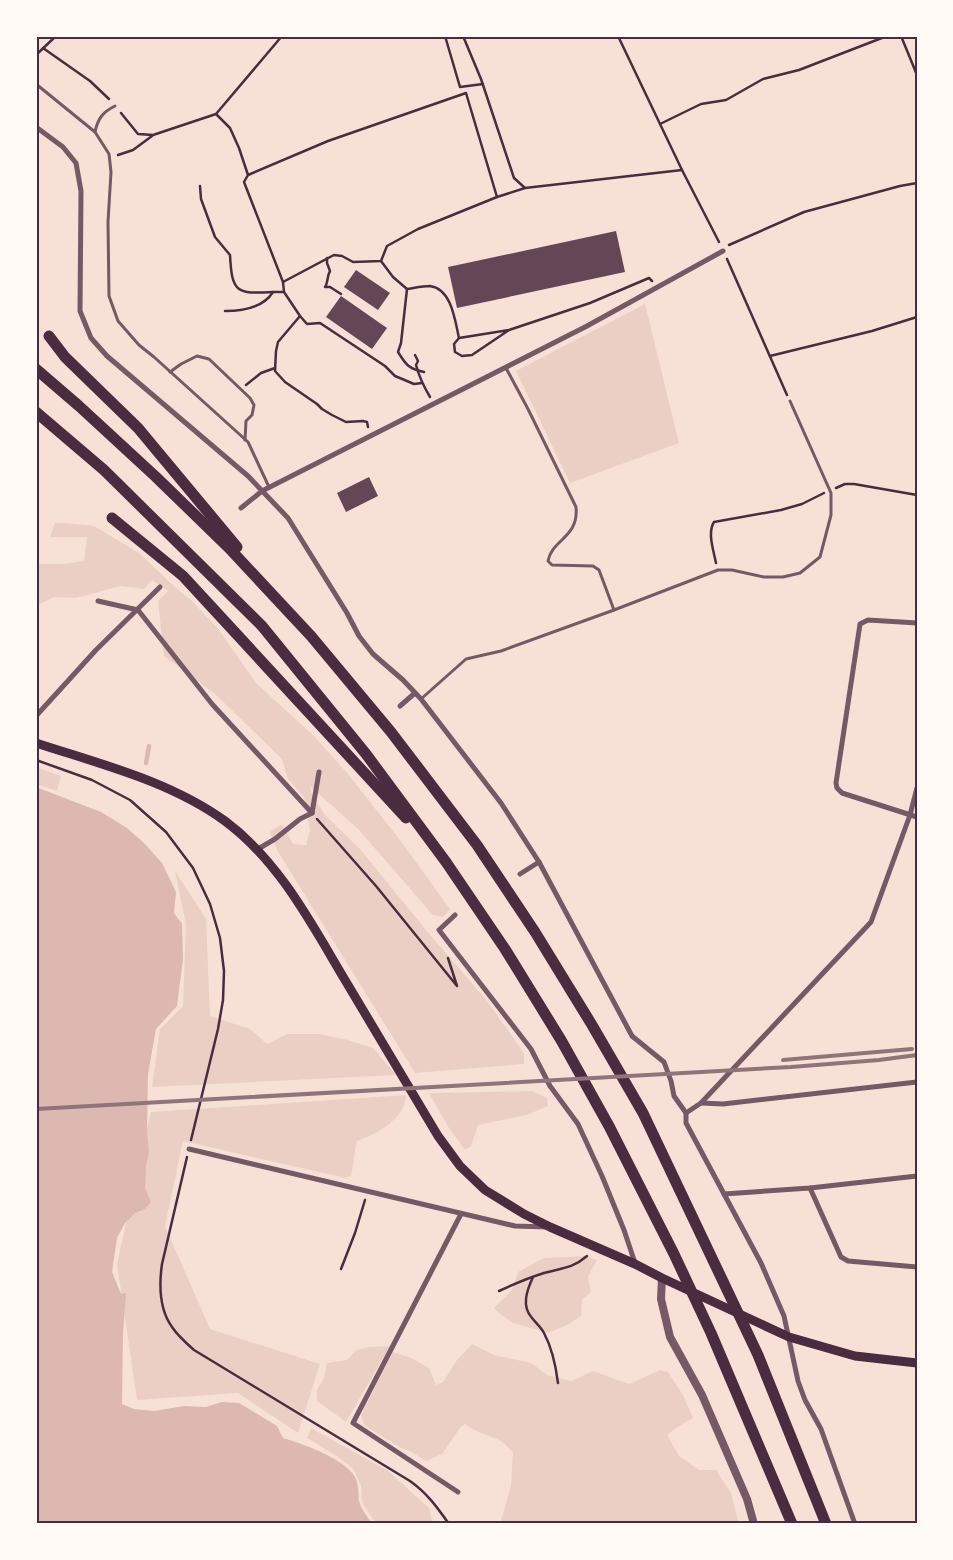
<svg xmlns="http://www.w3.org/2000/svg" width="953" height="1560" font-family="Figtree,sans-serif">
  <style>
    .green { fill: #ebcfc5 }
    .water { fill: #dcb8b0 }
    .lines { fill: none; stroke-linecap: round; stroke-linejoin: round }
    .stream { stroke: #dcb8b0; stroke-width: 4.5 }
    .building { fill: #644757 }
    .path { stroke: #4a2c40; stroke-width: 2.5 }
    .service { stroke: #755966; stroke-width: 3 }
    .minor { stroke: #755966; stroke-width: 5 }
    .tertiary { stroke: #755966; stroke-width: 8 }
    .secondary { stroke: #4a2c40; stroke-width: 9 }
    .motorway { stroke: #4a2c40; stroke-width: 11 }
    .rail { stroke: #8f747c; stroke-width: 4 }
    .neatline { fill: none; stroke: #4a2c40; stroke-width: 2 }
  </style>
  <rect width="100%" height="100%" fill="#f7e1d7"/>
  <!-- green -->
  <g class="green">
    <path d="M645 304 679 443 570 483 516 371Z"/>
    <path d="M55 523H65L94 526 139 553 174 586 192 601 219 630 256 683 313 735 348 774 400 840 450 909 443 917 433 915 358 829 310 786 312 795 325 815 360 849 426 930 488 1002 524 1053V1064L415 1073 277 850 270 832 282 824 293 844 306 845 310 830 304 797 288 779 282 759 214 693 164 656 158 601 168 591 152 580 144 589 121 586 76 598 54 597 36 606V564H64L84 561 87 537H50Z"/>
    <path d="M36 767 61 776 57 791 36 784Z"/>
    <path d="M175 871 206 919 210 1016 250 1029 267 1044 287 1034H319L348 1040 373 1048 396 1075 152 1087 160 1029 183 1006 186 925Z"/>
    <path d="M531 1091 547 1098 548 1106 527 1115 478 1125 471 1146 465 1150 449 1128 429 1093Z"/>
    <path d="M406 1095C406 1118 376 1135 357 1141 354 1153 354 1164 351 1176L345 1178 183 1141 165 1226 210 1329 320 1364 298 1433 238 1393 137 1400 117 1264 151 1112Z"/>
    <path d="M585 1256 597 1260 588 1277 591 1292 582 1300 581 1316 567 1325 548 1333 513 1323 499 1313 494 1308 512 1290 518 1272 544 1258Z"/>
    <path d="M472 1344 494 1355 531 1363 547 1375 571 1381 593 1371 629 1384 660 1370 668 1372 683 1395 693 1418 679 1426 667 1435 679 1456 699 1470H716L731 1493 739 1524H500L511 1486 513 1452 501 1441 474 1430 465 1424 460 1428 442 1454 426 1461 410 1451 401 1448 364 1425 361 1415 393 1352 411 1358 429 1368 436 1385 443 1382 457 1360Z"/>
    <path d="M390 1346 346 1422 317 1401V1390L324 1378 327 1363 347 1360 357 1350 369 1347Z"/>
    <path d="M311 1428 388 1471 429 1508 433 1524H376L362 1502 361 1486 354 1470 340 1458 307 1438Z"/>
  </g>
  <!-- water -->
  <path class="water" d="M36 787 101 812 127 828 144 843 162 863 176 892 174 913 182 924 183 959 177 1006 156 1029 148 1074 147 1133 149 1152 146 1166 145 1188 151 1202 145 1209 135 1213 125 1223 117 1238 112 1272 121 1294 126 1293 123 1335 122 1404 134 1409 154 1411 184 1406 206 1407 222 1402 239 1403 277 1426 283 1438C303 1444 344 1458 355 1477 359 1485 358 1491 359 1500 360 1508 368 1517 372 1524H36Z"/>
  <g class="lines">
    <!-- stream -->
    <path class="stream" d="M146 763 149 746"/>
  </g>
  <!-- building -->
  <g class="building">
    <path d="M616 231 625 272 457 308 448 267Z"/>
    <path d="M356 270 390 293 378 310 344 287Z"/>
    <path d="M341 296 387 328 372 349 326 317Z"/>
    <path d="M369 477 378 496 346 512 337 493Z"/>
  </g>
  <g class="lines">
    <!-- path -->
    <g class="path">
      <path d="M445 36 460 87 483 84"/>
      <path d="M463 36 481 79 514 178 525 188"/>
      <path d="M618 36 682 170 719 242"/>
      <path d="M901 36 917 75"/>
      <path d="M43 48 90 81 109 99"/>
      <path d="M36 55 56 36"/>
      <path d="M121 113 138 134 153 135 216 114 282 36"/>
      <path d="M216 114 230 128 239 148 248 175 244 182 283 282"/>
      <path d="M660 124 701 104 726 100 763 79 799 70 887 36"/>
      <path d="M118 155 133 150 152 136"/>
      <path d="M248 175 328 141 466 93 497 197"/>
      <path d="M200 186 201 199 215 237 230 255C232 293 236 294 273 292"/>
      <path d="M729 245 804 212 900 186 917 183"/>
      <path d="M327 258V263L330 271C327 276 328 283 325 287H330L341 294"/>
      <path d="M727 259 787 395"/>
      <path d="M381 261 393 277 407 289C414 288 423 286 430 286 452 289 455 321 459 338"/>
      <path d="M407 289 401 343 398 352C406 365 409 369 424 372"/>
      <path d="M225 311C243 311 263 308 273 292H284"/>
      <path d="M300 316 307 324 320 323 385 366 395 376 414 384 422 383"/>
      <path d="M509 330 472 355 462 356 455 352 454 344 459 338 509 330 590 303 649 278 652 281"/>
      <path d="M415 355 418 361 416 365C419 376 424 387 430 397"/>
      <path d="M770 356 872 331 917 317"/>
      <path d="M246 385 261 373 275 368"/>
      <path d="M368 427 367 422 363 421 346 422 332 415 322 409 317 404 285 382 275 371 276 351 278 342 300 316 284 292 283 282 334 255 342 256 353 262 381 261 387 246 418 229 497 197 525 188 682 170"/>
      <path d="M836 488 845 484H854L917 495"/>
      <path d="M716 563C714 552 707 533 714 522L781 510 802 504 824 493"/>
      <path d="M36 760 92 780 130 800 166 832 193 868 210 904 220 938 224 971 223 1000 218 1029 191 1140"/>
      <path d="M317 819 376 886 457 986 448 958"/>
      <path d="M187 1157 162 1264C159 1285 159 1309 172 1327 178 1336 186 1343 194 1350L410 1481C427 1493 437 1507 449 1524"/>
      <path d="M341 1269 355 1233 365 1200"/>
      <path d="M533 1277C527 1290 521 1306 532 1318 536 1323 541 1327 544 1333 552 1348 556 1367 558 1383"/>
      <path d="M499 1291C514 1284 528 1278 544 1273 561 1268 572 1269 587 1256"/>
    </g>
    <!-- service -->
    <g class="service">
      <path d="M36 84 95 132 109 154 111 172 108 222 109 296 118 321 139 345 154 357 248 442 269 487"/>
      <path d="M95 132C98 118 103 112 115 106"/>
      <path d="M506 368 528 409 576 507C579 538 552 539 548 561L552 565 593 566 599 570 614 610"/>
      <path d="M170 372 181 364 197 356 209 359 250 398 254 405 252 415 246 421 245 440"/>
      <path d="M421 699 466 659 501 651 614 610 718 570H732L764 577H783L800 573 820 557 831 515V493L790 401"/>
    </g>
    <!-- minor -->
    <g class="minor">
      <path d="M36 127 63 147 76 163 81 191 80 311 91 338 107 356 248 476 288 518 347 613 359 636 373 654 403 680 421 699 501 803 539 862 632 1036 664 1062 671 1081 674 1096 686 1113V1123L761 1263 784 1316 798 1381 805 1400 821 1429 855 1524"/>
      <path d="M241 508 262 491 587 326 723 251"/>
      <path d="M98 601 138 610 212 704 312 813"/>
      <path d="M917 623 868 620 860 624 836 783 837 788 842 793 917 817"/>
      <path d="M400 706 415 693"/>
      <path d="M36 716 96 650 160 587"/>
      <path d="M312 813 319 772"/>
      <path d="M258 849 275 839 300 819 312 813"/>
      <path d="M520 874 539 862"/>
      <path d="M455 915 439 930 531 1049 550 1086 578 1124 602 1176 624 1230 635 1263"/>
      <path d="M701 1103 723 1104 917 1082"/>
      <path d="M686 1113 701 1103 871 922 910 815 917 788"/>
      <path d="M189 1149 515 1226 547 1227"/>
      <path d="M810 1188 841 1257 848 1261 917 1267"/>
      <path d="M724 1194 810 1188 917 1176"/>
      <path d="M458 1492 353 1423 461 1214"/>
    </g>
    <!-- tertiary -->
    <path class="tertiary" d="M662 1278 661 1299 670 1337 702 1395 747 1499 754 1524"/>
    <!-- secondary -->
    <path class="secondary" d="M36 743C100 764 170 781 225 821 279 861 311 923 345 980 376 1032 407 1084 438 1136L460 1166 485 1190 524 1214 550 1227 635 1264 662 1278 789 1337 855 1356 917 1363"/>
    <!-- motorway -->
    <g class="motorway">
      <path d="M49 336 65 357 138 428 237 547"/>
      <path d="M36 369 79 406 156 477 229 548 311 636 391 732 477 845 535 932 592 1025 643 1113 758 1355 826 1524"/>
      <path d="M36 412 104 470 262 626 366 754 446 862 505 949 561 1040 609 1126 674 1254 711 1333 792 1524"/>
      <path d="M112 518 183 576 406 818"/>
    </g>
    <!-- rail -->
    <g class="rail">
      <path d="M783 1060 912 1049"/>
      <path d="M36 1109 791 1067 879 1060 917 1055"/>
    </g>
  </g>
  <!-- border -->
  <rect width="953" height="1560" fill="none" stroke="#fffaf5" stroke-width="75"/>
  <rect x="38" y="38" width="878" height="1484" class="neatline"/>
</svg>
